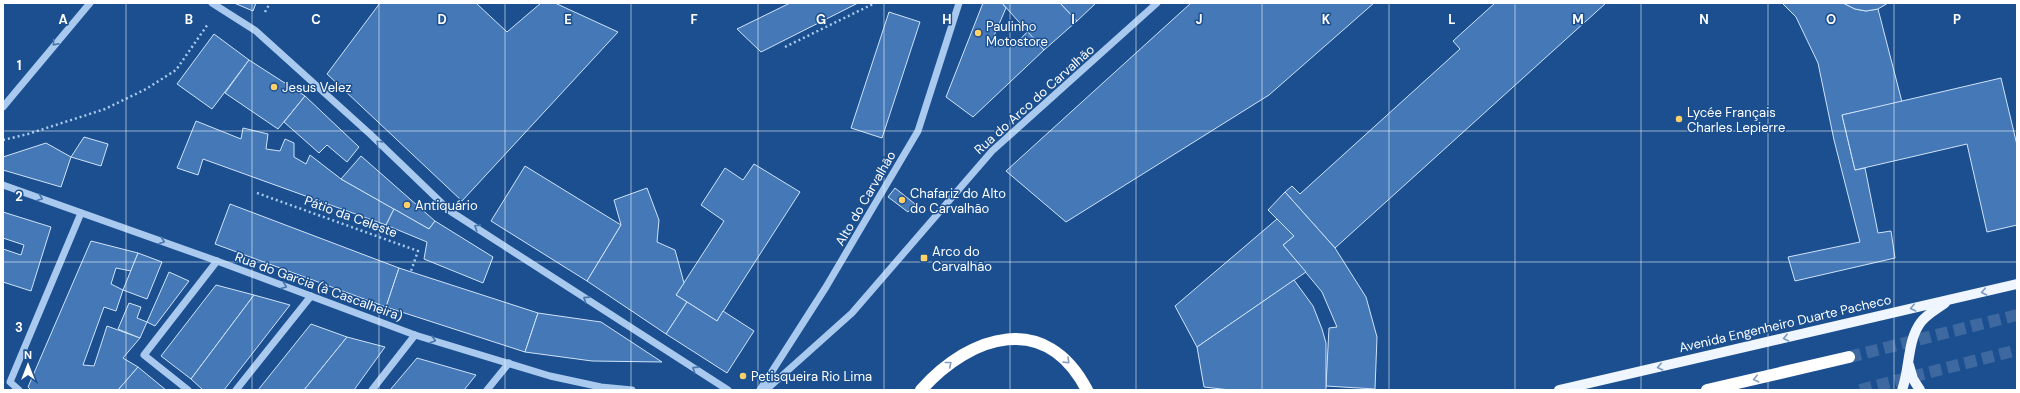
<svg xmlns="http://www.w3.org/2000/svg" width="2020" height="393" font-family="'DM Sans',sans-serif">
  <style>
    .building { fill: #4478b7; stroke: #cfe3fa }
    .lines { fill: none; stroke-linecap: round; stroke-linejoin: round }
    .highway-tunnel { stroke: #3d69a0; stroke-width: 12; stroke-dasharray: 12 6; stroke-linecap: butt }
    .path { stroke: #a9c9ee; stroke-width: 2.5; stroke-dasharray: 2 3; stroke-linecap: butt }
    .minor { stroke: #a9c9ee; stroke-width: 7 }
    .major { stroke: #f0f6ff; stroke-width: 10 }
    .highway { stroke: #fff; stroke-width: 12 }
    .oneway { stroke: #4674ac }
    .oneway2 { stroke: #7b9ac1 }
    .oneway3 { stroke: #829ec1 }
    .grid { fill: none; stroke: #fff; stroke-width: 1; stroke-opacity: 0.55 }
    .poi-dot { fill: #ffd166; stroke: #1b4f8f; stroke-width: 1.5 }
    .labels { text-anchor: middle; stroke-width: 3; stroke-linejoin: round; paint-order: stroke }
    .poi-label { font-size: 13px; fill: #fff; stroke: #1b4f8f; text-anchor: start }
    .street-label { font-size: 13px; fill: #fff; stroke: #1b4f8f }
    .grid-label { font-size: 13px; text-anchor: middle; font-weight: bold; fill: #fff; stroke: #1b4f8f; stroke-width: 3; stroke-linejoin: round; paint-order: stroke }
  </style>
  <rect width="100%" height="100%" fill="#1b4f8f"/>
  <!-- building -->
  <g class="building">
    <path d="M234 3H256L253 11Z"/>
    <path d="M380 3H476L507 32 541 3H555L618 32 462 201 327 74Z"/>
    <path d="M790 3H858L761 52 737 29Z"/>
    <path d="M983 3H1002L1006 8 993 38 1013 47 1028 31 1044 50 973 117 946 97Z"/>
    <path d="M1002 3H1060L1077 21 1044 50Z"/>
    <path d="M1060 3H1096L1077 21Z"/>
    <path d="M1191 3H1374L1269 95 1066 222 1006 171Z"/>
    <path d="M1495 3H1606L1335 248 1285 192 1292 186 1300 194 1460 49 1453 41Z"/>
    <path d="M1782 3H1843L1855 9 1866 11 1878 9 1902 102 1842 115 1855 170 1865 168 1878 233 1891 231 1895 258 1795 281 1788 257 1860 242 1834 140 1818 63 1796 17Z"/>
    <path d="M1843 3H1888L1878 9 1866 11 1855 9Z"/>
    <path d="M889 12 920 22 882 138 851 128Z"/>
    <path d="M214 34 249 60 212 109 177 84Z"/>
    <path d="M249 60 305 96 278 129 225 93Z"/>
    <path d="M2001 78 2017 145V225L1987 232 1967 144 1855 170 1842 115Z"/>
    <path d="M305 96 359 147 347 162 327 145 319 153 284 122Z"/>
    <path d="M196 121 241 139 243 128 268 134 266 149 280 151 285 139 294 143V157L306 164 310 155 341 179 394 209 386 225 203 159 198 175 177 168Z"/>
    <path d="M84 137 108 144 101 166 71 157Z"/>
    <path d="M46 143 71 157 61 187 3 170V157Z"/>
    <path d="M361 156 435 221 429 229 341 179Z"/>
    <path d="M754 164 800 192 717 321 676 295 724 221 701 205 725 168 743 180Z"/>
    <path d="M525 166 621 225 587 281 491 221Z"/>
    <path d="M647 188 659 220 657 242 675 250 684 283 676 295 687 302 666 334 587 281 621 225 614 200Z"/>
    <path d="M895 188 915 204 908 212 888 197Z"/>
    <path d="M1285 192 1335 248 1366 297 1377 337 1375 389 1326 386 1329 328 1337 327 1322 292 1283 245 1294 236 1268 210Z"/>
    <path d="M230 204 399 268 386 307 215 244Z"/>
    <path d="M394 209 429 229 435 221 493 257 483 283 424 259 427 242 386 225Z"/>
    <path d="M3 212 51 227 31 291 3 282V249L21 255 24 245 3 238Z"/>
    <path d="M1277 219 1294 236 1283 245 1306 272 1197 347 1175 306Z"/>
    <path d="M91 241 138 253 131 271 116 268 111 284 123 290 116 311 104 307 83 365 94 366 107 326 140 338 123 358 138 367 118 390H31L28 387Z"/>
    <path d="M138 253 162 262 147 299 123 290Z"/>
    <path d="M399 268 538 313 525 352 386 307Z"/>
    <path d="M169 272 189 281 155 326 147 322Z"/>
    <path d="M1294 280 1313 306 1322 329 1326 343V390H1230L1204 387 1197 347Z"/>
    <path d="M216 285 254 295 191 379 161 356Z"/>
    <path d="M254 295 290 305 224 390H203L191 379Z"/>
    <path d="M687 302 717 321 723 311 754 331 727 373 666 334Z"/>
    <path d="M129 303 141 307 137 318 147 322 140 338 118 329Z"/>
    <path d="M538 313 601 322 662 362 592 361 525 352Z"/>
    <path d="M311 324 347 337 304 390H258Z"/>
    <path d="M347 337 385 347 354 390H304Z"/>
    <path d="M417 358 476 375 464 390H390Z"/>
    <path d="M138 367 166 390H118Z"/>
  </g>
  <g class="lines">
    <!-- highway-tunnel -->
    <g class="highway-tunnel">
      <path d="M1849 357 2017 315"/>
      <path d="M1860 390 2017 350"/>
    </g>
    <!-- path -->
    <g class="path">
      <path d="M265 12 270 3"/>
      <path d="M785 47 875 3"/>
      <path d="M3 140 28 134 105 109 146 89 176 70 208 24"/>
      <path d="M257 193 418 251 411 271"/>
    </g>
    <!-- minor -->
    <g class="minor">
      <path d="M212 3 256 31 370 134 450 211 728 390"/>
      <path d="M3 107 90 3"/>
      <path d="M3 185 217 261 415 335 550 376 601 387 632 390"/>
      <path d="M19 390 10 382 81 213"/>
      <path d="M188 390 144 355 217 261"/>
      <path d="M236 390 311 296"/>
      <path d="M372 390 415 335"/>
      <path d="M487 390 509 363"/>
      <path d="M760 390 826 287 918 131 959 3"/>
      <path d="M766 390 852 313 992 151 1157 3"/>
    </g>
    <!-- major -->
    <g class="major">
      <path d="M1909 365 1913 379 1920 390"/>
      <path d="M1559 390 2017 284"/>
      <path d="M1902 390C1910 369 1907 340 1921 322 1927 314 1937 309 1945 303"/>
    </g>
    <!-- highway -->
    <g class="highway">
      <path d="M921 390C971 334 1046 311 1087 390"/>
      <path d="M1707 390 1849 357"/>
    </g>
  </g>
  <!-- one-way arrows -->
  <defs><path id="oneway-chevron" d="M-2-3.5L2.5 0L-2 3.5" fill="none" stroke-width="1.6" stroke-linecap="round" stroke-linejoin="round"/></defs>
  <g class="oneway">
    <use href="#oneway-chevron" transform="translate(55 43) rotate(131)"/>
    <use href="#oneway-chevron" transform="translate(379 143) rotate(-136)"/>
    <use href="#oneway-chevron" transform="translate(40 198) rotate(20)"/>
    <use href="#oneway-chevron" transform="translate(477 227) rotate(-148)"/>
    <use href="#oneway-chevron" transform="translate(162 241) rotate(19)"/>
    <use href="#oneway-chevron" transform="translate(284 286) rotate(21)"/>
    <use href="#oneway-chevron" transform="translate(586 299) rotate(-147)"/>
    <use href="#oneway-chevron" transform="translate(433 340) rotate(16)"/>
    <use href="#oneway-chevron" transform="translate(695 369) rotate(-147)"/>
  </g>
  <g class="oneway2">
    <use href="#oneway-chevron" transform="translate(1984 292) rotate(167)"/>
    <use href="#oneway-chevron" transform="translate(1913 308) rotate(167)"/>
    <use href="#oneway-chevron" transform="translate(1786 338) rotate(167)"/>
    <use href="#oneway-chevron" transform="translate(1660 367) rotate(167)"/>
  </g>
  <g class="oneway3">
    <use href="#oneway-chevron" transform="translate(1067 361) rotate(44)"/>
    <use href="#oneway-chevron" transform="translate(949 364) rotate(-39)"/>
    <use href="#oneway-chevron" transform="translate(1756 379) rotate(167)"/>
  </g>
  <!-- grid -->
  <path class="grid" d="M126 3V390M252 3V390M379 3V390M505 3V390M631 3V390M758 3V390M884 3V390M1010 3V390M1136 3V390M1262 3V390M1389 3V390M1515 3V390M1641 3V390M1768 3V390M1894 3V390M3 131H2017M3 262H2017"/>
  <!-- markers -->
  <g class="poi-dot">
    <circle cx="978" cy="33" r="4"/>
    <circle cx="274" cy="87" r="4"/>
    <circle cx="1679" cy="119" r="4"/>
    <circle cx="902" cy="200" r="4"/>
    <circle cx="407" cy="205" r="4"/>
    <rect x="920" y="254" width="8" height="8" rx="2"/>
    <circle cx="743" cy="376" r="4"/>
  </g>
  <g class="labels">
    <!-- poi labels -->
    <g class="poi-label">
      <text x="986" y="31">Paulinho<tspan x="986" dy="15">Motostore</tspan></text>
      <text x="282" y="92">Jesus Velez</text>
      <text x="1687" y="117">Lycée Français<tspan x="1687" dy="15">Charles Lepierre</tspan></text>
      <text x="910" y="198">Chafariz do Alto<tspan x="910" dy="15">do Carvalhão</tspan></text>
      <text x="415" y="210">Antiquário</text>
      <text x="932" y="256">Arco do<tspan x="932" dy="15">Carvalhão</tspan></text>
      <text x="751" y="381">Petisqueira Rio Lima</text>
    </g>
    <!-- street labels -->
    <g class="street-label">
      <text transform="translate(1034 99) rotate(-42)" y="5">Rua do Arco do Carvalhão</text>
      <text transform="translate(865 198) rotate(-60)" y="5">Alto do Carvalhão</text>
      <text transform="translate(351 216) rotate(20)" y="5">Pátio da Celeste</text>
      <text transform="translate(319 286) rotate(20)" y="5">Rua do Garcia (à Cascalheira)</text>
      <text transform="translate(1785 323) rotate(-13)" y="5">Avenida Engenheiro Duarte Pacheco</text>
    </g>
  </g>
  <g class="grid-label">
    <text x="63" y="24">A</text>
    <text x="189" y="24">B</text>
    <text x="316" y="24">C</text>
    <text x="442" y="24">D</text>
    <text x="568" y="24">E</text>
    <text x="694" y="24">F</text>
    <text x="821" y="24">G</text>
    <text x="947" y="24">H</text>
    <text x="1073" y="24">I</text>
    <text x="1199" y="24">J</text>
    <text x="1326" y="24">K</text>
    <text x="1452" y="24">L</text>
    <text x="1578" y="24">M</text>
    <text x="1704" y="24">N</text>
    <text x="1831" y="24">O</text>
    <text x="1957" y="24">P</text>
    <text x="19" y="70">1</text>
    <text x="19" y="201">2</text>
    <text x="19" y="332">3</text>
  </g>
  <!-- border -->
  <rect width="2020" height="393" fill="none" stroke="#ffffff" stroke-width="8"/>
  <!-- north arrow -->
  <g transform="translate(28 365)" stroke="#1b4f8f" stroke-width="3" paint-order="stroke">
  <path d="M0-3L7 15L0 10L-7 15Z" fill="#ffffff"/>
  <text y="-6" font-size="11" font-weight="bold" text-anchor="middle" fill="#ffffff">N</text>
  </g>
</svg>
